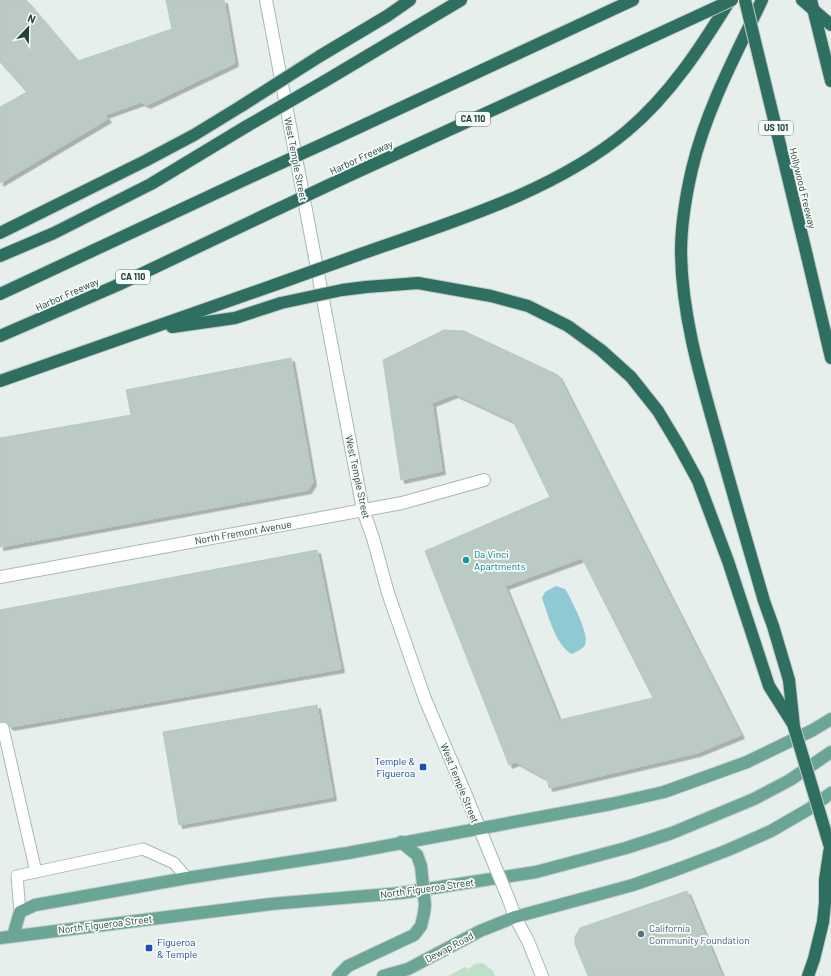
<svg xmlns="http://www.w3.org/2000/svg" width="831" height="976" font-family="Barlow,sans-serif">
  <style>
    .green { fill: #bfe0c8 }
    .water { fill: #8ec9d4 }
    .building { fill: #bbcac4; stroke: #b8c9c2; fill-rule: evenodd; filter: url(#shadow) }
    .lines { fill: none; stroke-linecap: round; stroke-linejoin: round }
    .lane-casing { stroke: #a8b8b2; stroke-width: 13 }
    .street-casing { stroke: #a8b8b2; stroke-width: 14 }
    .secondary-casing { stroke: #a4bbb3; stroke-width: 14 }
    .primary-casing { stroke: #c2cac8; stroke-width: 14 }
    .highway-casing { stroke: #c2cac8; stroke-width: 14 }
    .lane { stroke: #fff; stroke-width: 11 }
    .street { stroke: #fff; stroke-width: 12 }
    .secondary { stroke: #fff; stroke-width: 12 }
    .primary { stroke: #6aa596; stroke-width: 12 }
    .highway { stroke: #2f6f62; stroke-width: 12 }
    .secondary-bridge-casing { stroke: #a4bbb3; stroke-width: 14; stroke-linecap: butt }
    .primary-bridge-casing { stroke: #c2cac8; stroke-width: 14; stroke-linecap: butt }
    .highway-bridge-casing { stroke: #c2cac8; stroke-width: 14; stroke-linecap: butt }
    .secondary-bridge { stroke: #fff; stroke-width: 12 }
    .primary-bridge { stroke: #6aa596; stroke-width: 12 }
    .highway-bridge { stroke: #2f6f62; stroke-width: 12 }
    .culture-dot { fill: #0f9aa8; stroke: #f7fbf9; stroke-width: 1.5 }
    .transit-dot { fill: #1a4fb4; stroke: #f7fbf9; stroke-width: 1.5 }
    .service-dot { fill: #5c6f8a; stroke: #f7fbf9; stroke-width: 1.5 }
    .labels { text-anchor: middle; stroke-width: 3.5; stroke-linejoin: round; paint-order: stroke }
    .shield { fill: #f7fbf9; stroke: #637a73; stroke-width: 1 }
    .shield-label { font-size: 9px; font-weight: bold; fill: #24423a }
    .street-label { font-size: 10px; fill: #24423a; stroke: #f7fbf9 }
    .culture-label { font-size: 10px; fill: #0d838f; stroke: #f7fbf9; text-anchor: start }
    .transit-label { font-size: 10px; fill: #164399; stroke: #f7fbf9; text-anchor: end }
    .service-label { font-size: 10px; fill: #4e5e75; stroke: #f7fbf9; text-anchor: start }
  </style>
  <defs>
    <filter id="shadow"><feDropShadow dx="3.5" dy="3.5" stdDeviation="0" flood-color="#0004"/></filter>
  </defs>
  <rect width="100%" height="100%" fill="#e6efeb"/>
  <!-- green -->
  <path class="green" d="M483 963 493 971 495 976H448L465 967 468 969 475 964Z"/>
  <!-- water -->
  <path class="water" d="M556 586 565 589 567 592C572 602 590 635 585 645 583 649 576 652 572 654 556 646 548 615 542 598L545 592Z"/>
  <!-- building -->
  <g class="building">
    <path d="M0 0H26L78 61 172 29 166 0H224L235 63 147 105 141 102 105 115 108 119 0 183V107L27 92 0 62Z"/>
    <path d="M444 330 464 331 558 375 741 735 697 753 549 788 547 779 516 762 509 765 425 551 550 497 513 421 455 394 432 403 442 471 401 480 383 360ZM582 558 653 698 559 720 505 586Z"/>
    <path d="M291 358 313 482 308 490 0 547V438L131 415 126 390Z"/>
    <path d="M317 550 341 669 10 727 5 721 0 722V610Z"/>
    <path d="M317 705 333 797 179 825 163 732Z"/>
    <path d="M687 891 722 976H588L575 944V937L580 928Z"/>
  </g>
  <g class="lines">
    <!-- lane casing -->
    <g class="lane-casing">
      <g id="lane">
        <path d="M3 728 36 872"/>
        <path d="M20 912 17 876 143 849 174 863 187 878"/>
      </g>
    </g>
    <!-- street casing -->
    <g class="street-casing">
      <path id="street" d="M0 577 402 503 484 480"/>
    </g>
    <!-- secondary casing -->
    <g class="secondary-casing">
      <g id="secondary">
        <path d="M266 0 363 510 373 538 388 593 425 699 465 793 490 854"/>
        <path d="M509 900 515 917 528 941 542 976"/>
      </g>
    </g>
    <!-- primary casing -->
    <g class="primary-casing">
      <g id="primary">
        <path d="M401 842 417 855 421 866"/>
        <path d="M13 936 20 912 35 905 187 878 348 853 611 804 664 792 747 762 813 730 831 719"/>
        <path d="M0 938 271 904 401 893 536 872 626 848 672 833 754 799 790 780 831 752"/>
        <path d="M338 976 348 966 414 935 421 926 424 913"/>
        <path d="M383 976 408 969 480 931 515 917 633 885 681 868 728 850 771 831 809 809 831 793"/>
      </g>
    </g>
    <!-- highway casing -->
    <g class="highway-casing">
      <g id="highway">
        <path d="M762 0C736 54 706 110 692 169 686 195 681 225 681 253 682 319 702 383 720 447 734 498 749 549 764 601L773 626 789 680 794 727"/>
        <path d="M802 0 831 25"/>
        <path d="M811 0 831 81"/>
        <path d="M320 56 387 16 410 0"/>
        <path d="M325 81 461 0"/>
        <path d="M336 138 633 0"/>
        <path d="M344 178 602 60"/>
        <path d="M0 233 145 161 194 135 243 105"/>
        <path d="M358 255C448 223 553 193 627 131 670 95 701 47 730 0"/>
        <path d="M0 256 54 233 151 184 247 126"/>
        <path d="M807 256 831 358"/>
        <path d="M366 287 418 283 491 296 528 306 568 326 601 350 631 377 658 411 679 446 698 481 728 561 769 686 793 724"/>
        <path d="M0 294 257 174"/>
        <path d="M172 327 235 318 281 303"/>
        <path d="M0 336 120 284 265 215"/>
        <path d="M0 381 277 284"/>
        <path d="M808 976 814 959 823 922 825 903V880L830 847"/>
      </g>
    </g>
    <!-- lane -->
    <use href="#lane" class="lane"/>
    <!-- street -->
    <use href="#street" class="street"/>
    <!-- secondary -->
    <use href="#secondary" class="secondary"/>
    <!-- primary -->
    <use href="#primary" class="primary"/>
    <!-- highway -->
    <use href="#highway" class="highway"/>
    <!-- secondary-bridge casing -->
    <g class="secondary-bridge-casing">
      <path id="secondary-bridge" d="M490 854 509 900"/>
    </g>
    <!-- primary-bridge casing -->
    <g class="primary-bridge-casing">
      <path id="primary-bridge" d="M421 866 425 905 424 913"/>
    </g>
    <!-- highway-bridge casing -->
    <g class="highway-bridge-casing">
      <g id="highway-bridge">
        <path d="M745 0 807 256"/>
        <path d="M602 60 732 0"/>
        <path d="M243 105 320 56"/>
        <path d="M247 126 325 81"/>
        <path d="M257 174 336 138"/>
        <path d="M265 215 344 178"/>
        <path d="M277 284 358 255"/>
        <path d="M281 303 342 290 366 287"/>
        <path d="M794 727 830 847"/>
      </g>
    </g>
    <!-- secondary-bridge -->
    <use href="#secondary-bridge" class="secondary-bridge"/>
    <!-- primary-bridge -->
    <use href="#primary-bridge" class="primary-bridge"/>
    <!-- highway-bridge -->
    <use href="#highway-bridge" class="highway-bridge"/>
  </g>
  <!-- markers -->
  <circle class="culture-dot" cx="466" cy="560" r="4"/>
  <g class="transit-dot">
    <rect x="419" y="763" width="8" height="8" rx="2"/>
    <rect x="145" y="944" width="8" height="8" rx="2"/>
  </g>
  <circle class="service-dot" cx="641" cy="934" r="4"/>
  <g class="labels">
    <!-- shield labels -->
    <g class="shield">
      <rect x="456" y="112" width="34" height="14" rx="3"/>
      <rect x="759" y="121" width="34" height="14" rx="3"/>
      <rect x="116" y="270" width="34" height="14" rx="3"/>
    </g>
    <g class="shield-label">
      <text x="473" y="122">CA 110</text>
      <text x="776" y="131">US 101</text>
      <text x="133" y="280">CA 110</text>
    </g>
    <!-- street labels -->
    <g class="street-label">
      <text transform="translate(361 157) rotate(-25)" y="4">Harbor Freeway</text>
      <text transform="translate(296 159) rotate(79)" y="4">West Temple Street</text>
      <text transform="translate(803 188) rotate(76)" y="4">Hollywood Freeway</text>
      <text transform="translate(67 294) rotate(-24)" y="4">Harbor Freeway</text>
      <text transform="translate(358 477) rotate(78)" y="4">West Temple Street</text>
      <text transform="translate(243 532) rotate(-10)" y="4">North Fremont Avenue</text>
      <text transform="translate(460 783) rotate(68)" y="4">West Temple Street</text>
      <text transform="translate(427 888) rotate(-8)" y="4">North Figueroa Street</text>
      <text transform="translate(105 924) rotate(-7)" y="4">North Figueroa Street</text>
      <text transform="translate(449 947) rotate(-28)" y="4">Dewap Road</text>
    </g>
    <!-- culture labels -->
    <g class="culture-label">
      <text x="474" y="558">Da Vinci<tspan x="474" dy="12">Apartments</tspan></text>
    </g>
    <!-- transit labels -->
    <g class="transit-label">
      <text x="415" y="765">Temple &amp;<tspan x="415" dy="12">Figueroa</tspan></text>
      <text x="157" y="946" text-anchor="start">Figueroa<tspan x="157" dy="12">&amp; Temple</tspan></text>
    </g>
    <!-- service labels -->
    <g class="service-label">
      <text x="649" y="932">California<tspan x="649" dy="12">Community Foundation</tspan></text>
    </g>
  </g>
  <!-- north arrow -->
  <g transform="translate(28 28) rotate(22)" stroke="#f7fbf9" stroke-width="3" paint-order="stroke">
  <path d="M0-3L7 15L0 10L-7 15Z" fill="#24423a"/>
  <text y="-6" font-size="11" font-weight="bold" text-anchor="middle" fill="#24423a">N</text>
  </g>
</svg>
